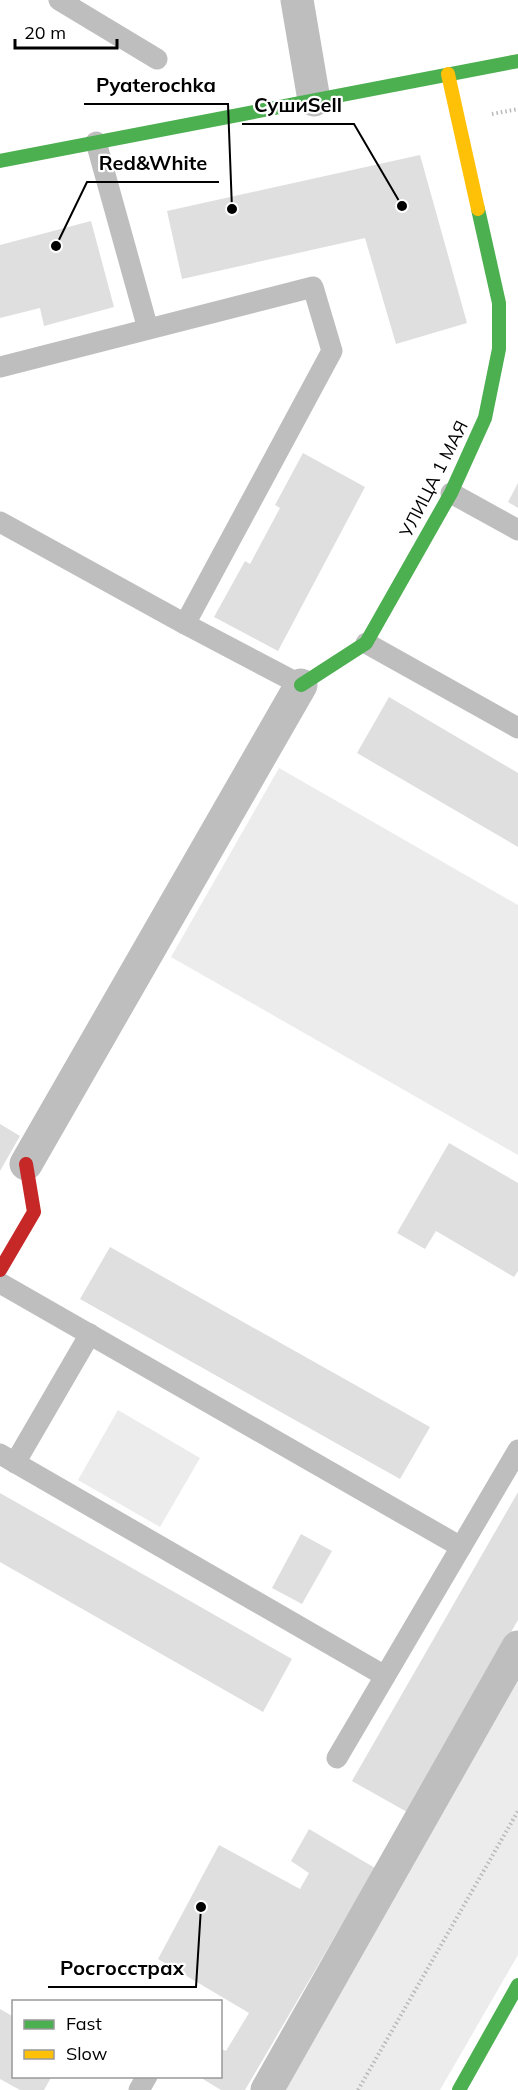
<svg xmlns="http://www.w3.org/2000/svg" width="518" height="2090" font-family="Mulish,sans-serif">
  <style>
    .green { fill: #ececec }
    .building { fill: #dfdfdf }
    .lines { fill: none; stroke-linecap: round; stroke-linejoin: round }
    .path { stroke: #b9b9b9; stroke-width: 4; stroke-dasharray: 1.5 3; stroke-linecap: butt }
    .lane { stroke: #bebebe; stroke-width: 21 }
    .street { stroke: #bebebe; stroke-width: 33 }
    .fast { stroke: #4caf50; stroke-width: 14 }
    .slow { stroke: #ffc107; stroke-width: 14 }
    .jam { stroke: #c62828; stroke-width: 14 }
    .labels { text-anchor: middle; stroke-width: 4.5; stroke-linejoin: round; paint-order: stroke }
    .street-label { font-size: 18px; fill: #000; stroke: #fff }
    .leader { fill: none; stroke: #000; stroke-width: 2 }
    .callout-dot { fill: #000; stroke: #fff; stroke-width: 2 }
    .callout-label { font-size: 20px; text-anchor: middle; font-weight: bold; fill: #000; stroke: #fff; stroke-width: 4.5; stroke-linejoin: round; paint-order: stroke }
  </style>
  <rect width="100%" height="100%" fill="#fff"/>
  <!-- green -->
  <g class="green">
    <path d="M279 768 518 905V1155L171 957Z"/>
    <path d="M118 1410 200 1458 160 1527 78 1480Z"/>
    <path d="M518 1630V1955L440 2090H253Z"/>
  </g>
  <!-- building -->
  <g class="building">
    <path d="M420 155 467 323 396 344 365 238 182 279 167 211Z"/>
    <path d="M91 221 114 307 44 326 40 308 0 318V245Z"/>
    <path d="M303 453 365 487 278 651 214 617 245 561 250 564 280 508 275 505Z"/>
    <path d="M518 483V508L508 502Z"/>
    <path d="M389 697 518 773V847L357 753Z"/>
    <path d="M0 1124 20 1136 0 1171Z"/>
    <path d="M449 1143 518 1183V1271L514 1277 436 1231 425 1249 397 1233Z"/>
    <path d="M110 1247 430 1427 400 1479 80 1299Z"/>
    <path d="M518 1492V1620L407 1812 352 1781Z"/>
    <path d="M0 1493 292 1659 263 1712 0 1562Z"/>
    <path d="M301 1534 332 1551 302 1604 272 1588Z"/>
    <path d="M309 1829 375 1868 245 2090H221L198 2076H220V2048L226 2051 249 2013 158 1959 219 1845 300 1889 309 1873 291 1861Z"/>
    <path d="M0 2009 14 2017V2076H52L44 2090H20L0 2079Z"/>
  </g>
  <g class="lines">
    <!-- path -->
    <g class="path">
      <path d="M492 114 518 109"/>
      <path d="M358 2090 518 1811"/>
    </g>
    <!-- lane -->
    <g class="lane">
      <path d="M59 0 157 59"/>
      <path d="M96 142 148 329"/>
      <path d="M0 367 313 287 332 351 185 624 301 685"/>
      <path d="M451 493 518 530"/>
      <path d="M0 522 185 624"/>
      <path d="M366 643 518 728"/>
      <path d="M0 1283 461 1547"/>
      <path d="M0 1454 385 1676"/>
      <path d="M15 1463 90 1334"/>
      <path d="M337 1758 518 1450"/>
      <path d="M139 2090 147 2076"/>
    </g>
    <!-- street -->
    <g class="street">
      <path d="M297 0 314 100"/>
      <path d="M26 1164 301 685"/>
      <path d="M267 2090 518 1647"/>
    </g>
    <!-- fast -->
    <g class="fast">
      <path d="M0 161 518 61"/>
      <path d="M301 685 366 643 451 493 485 418 499 349V303L478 209"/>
      <path d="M459 2090 518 1985"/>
    </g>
    <!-- slow -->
    <path class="slow" d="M448 74 478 209"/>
    <!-- jam -->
    <path class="jam" d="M0 1270 34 1212 26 1164"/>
  </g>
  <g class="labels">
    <!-- street labels -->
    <g class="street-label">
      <text transform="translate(434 479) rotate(-63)" y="6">УЛИЦА 1 МАЯ</text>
    </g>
  </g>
  <!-- callouts -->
  <path class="leader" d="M232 209L228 104H84M402 206L354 124H242M56 246L87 182H219M201 1907L196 1987H48"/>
  <g class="callout-dot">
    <circle cx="232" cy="209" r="6"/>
    <circle cx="402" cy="206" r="6"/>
    <circle cx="56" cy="246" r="6"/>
    <circle cx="201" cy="1907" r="6"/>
  </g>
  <g class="callout-label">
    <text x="156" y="92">Pyaterochka</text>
    <text x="298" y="112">СушиSell</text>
    <text x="153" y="170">Red&amp;White</text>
    <text x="122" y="1975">Росгосстрах</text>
  </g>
  <!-- legend -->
  <rect x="12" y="2000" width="210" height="78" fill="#ffffff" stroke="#999999" stroke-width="1.5"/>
  <rect x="24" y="2020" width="30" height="9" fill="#4caf50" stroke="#999999" stroke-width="1.5"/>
  <text x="66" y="2030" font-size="18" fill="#000000">Fast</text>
  <rect x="24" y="2050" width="30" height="9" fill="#ffc107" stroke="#999999" stroke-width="1.5"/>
  <text x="66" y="2060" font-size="18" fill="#000000">Slow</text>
  <!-- scale -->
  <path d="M15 39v9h102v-9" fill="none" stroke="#000000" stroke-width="3"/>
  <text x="24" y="39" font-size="18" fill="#000000" stroke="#ffffff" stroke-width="4.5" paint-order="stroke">20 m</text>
</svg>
